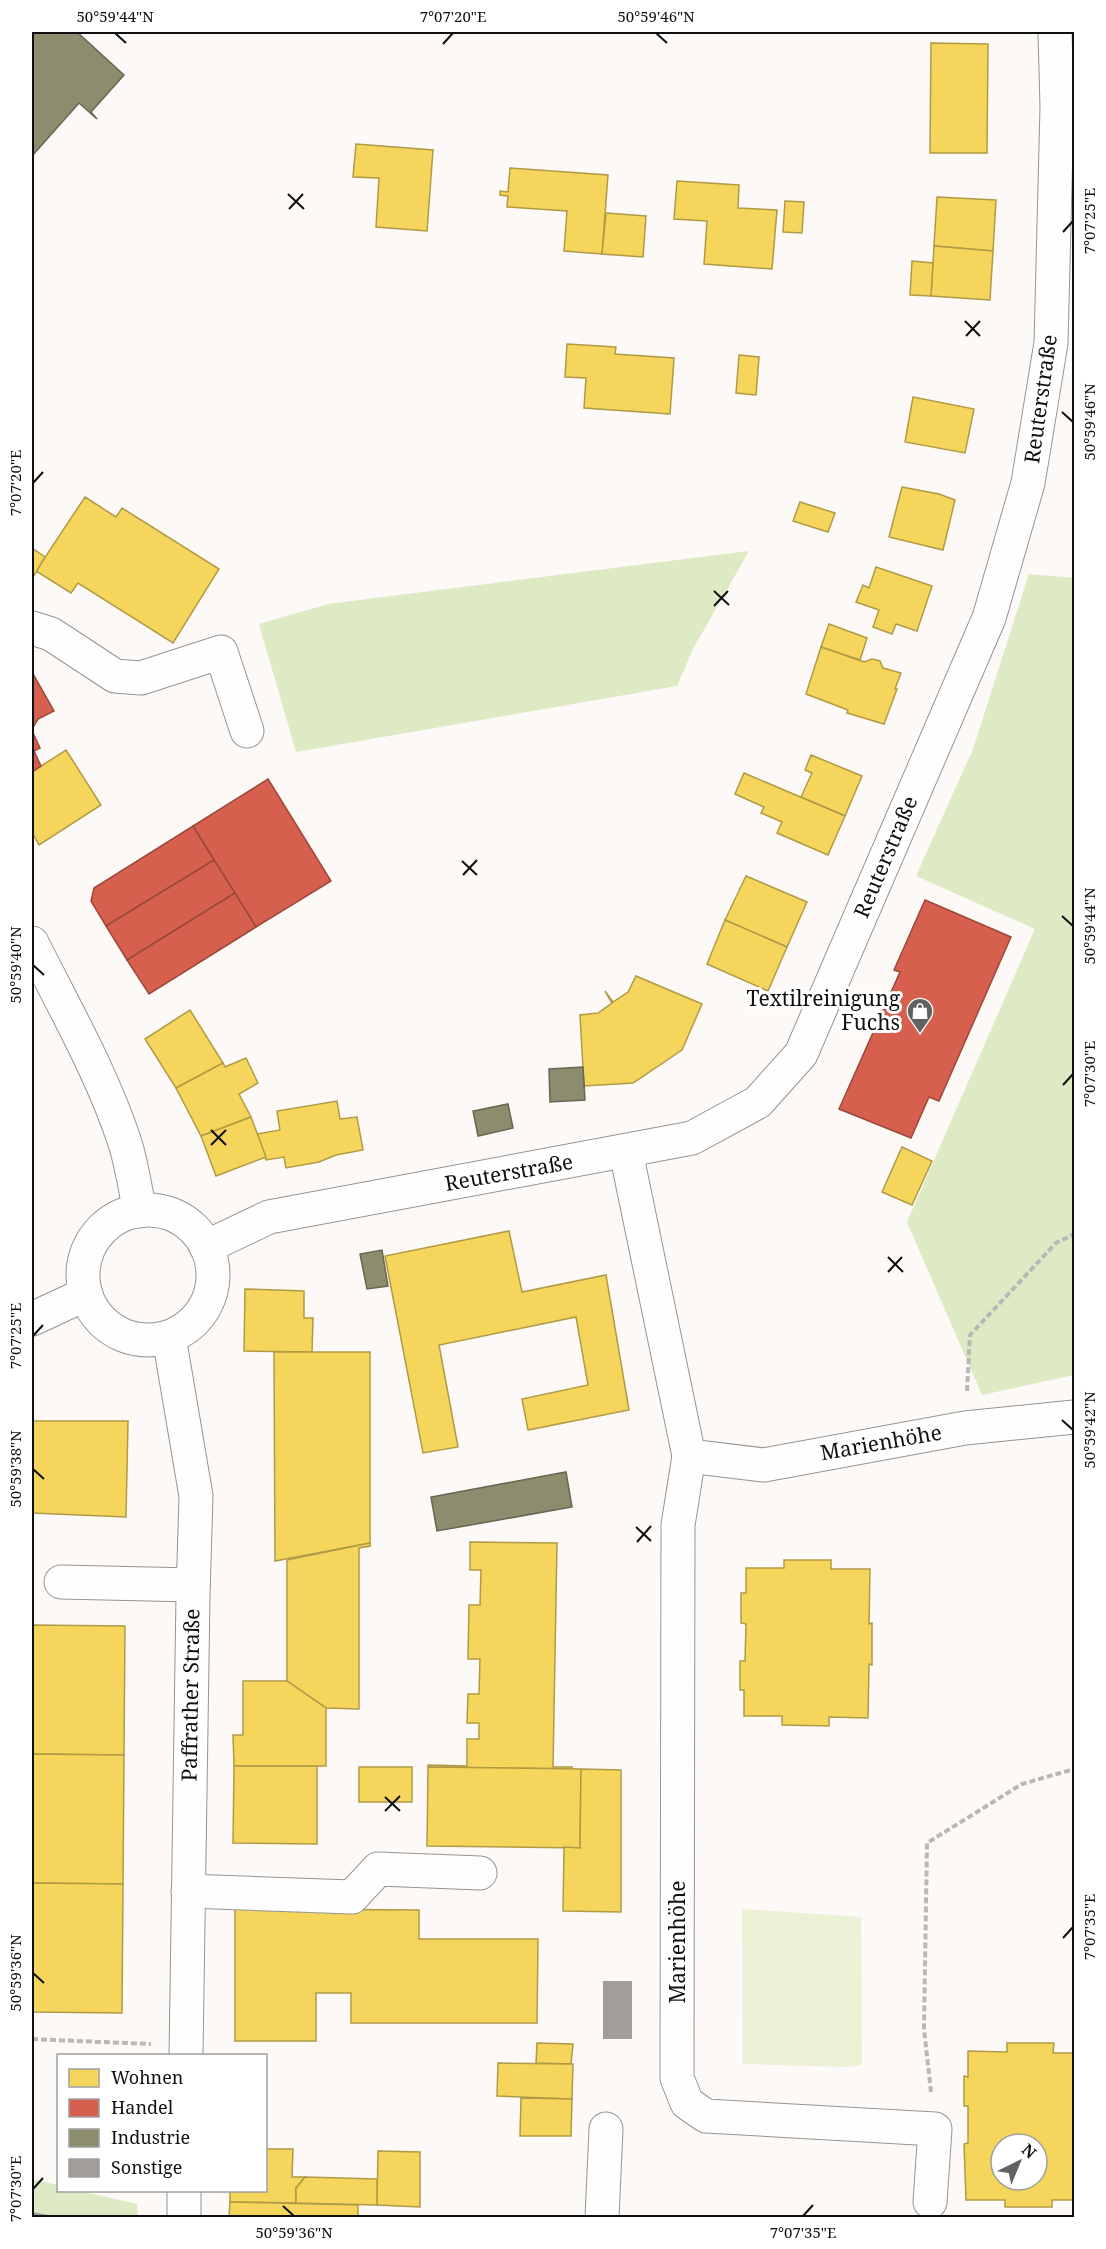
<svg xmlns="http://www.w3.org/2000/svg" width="1106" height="2249" font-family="'Noto Serif',serif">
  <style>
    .green { fill: #ebf1d5 }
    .forest { fill: #ddeac3 }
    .homes { fill: #f6d55c; stroke: #b19a45; stroke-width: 1.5; fill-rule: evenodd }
    .shops { fill: #d6604d; stroke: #9b483b; stroke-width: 1.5 }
    .industry { fill: #8c8c6e; stroke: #676752; stroke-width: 1.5 }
    .building { fill: #a09d9b }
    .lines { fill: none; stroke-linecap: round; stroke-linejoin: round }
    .minor-casing { stroke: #969594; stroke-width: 35 }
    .path { stroke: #b9b8b8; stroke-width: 4; stroke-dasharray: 6 3; stroke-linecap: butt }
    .minor { stroke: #fffefe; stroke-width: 33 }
    .ticks { fill: none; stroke: #101010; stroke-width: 2 }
    .labels { text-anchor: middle; stroke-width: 6; stroke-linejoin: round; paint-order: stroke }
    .street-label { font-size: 21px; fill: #101010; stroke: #fff }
    .poi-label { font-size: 21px; fill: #101010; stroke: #fff; text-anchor: end }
    .neatline { fill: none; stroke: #101010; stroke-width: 2 }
    .ticks-label { font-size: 15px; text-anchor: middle; fill: #101010 }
  </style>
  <rect width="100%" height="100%" fill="#fcf9f6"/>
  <!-- green -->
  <path class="green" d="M742 1909 861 1917 862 2065 847 2067 743 2064Z"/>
  <!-- forest -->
  <g class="forest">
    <path d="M749 551 693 649 677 686 296 752 259 624 328 604Z"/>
    <path d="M1029 574 1074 578V1375L982 1395 907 1222 1035 929 916 876 973 749Z"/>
    <path d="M32 2179 58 2185V2190L80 2191 137 2204 138 2217H32Z"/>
  </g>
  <!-- homes -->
  <g class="homes">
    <path d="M931 43 988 44 987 153H930Z"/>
    <path d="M356 144 433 150 427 231 376 227 379 178 353 177Z"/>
    <path d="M510 168 608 175 602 254 564 251 567 211 507 207 508 196 500 195V191L508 192Z"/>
    <path d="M677 181 739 185 738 208 777 210 772 269 704 264 707 221 674 219Z"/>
    <path d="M937 197 996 200 993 251 934 246Z"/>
    <path d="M785 201 804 202 802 233 783 232Z"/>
    <path d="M606 213 646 216 643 257 602 254Z"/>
    <path d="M934 246 993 251 990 300 931 296Z"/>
    <path d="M912 261 933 263 931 296 910 295Z"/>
    <path d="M567 344 616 347 615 354 674 358 670 414 584 408 586 378 565 377Z"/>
    <path d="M739 355 759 357 756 395 736 393Z"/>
    <path d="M913 397 974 409 965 453 905 442Z"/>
    <path d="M902 487 939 494 955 500 943 550 889 537Z"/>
    <path d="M85 497 116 517 122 508 219 569 173 643 78 583 71 593 36 571Z"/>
    <path d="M800 502 835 513 828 532 793 521Z"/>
    <path d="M32 548 45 557 32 579Z"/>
    <path d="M876 567 932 586 917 631 896 624 892 634 873 627 879 610 856 602 863 585 869 588Z"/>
    <path d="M829 624 867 638 860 660 821 647Z"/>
    <path d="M821 647 864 662 872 659 880 661 883 668 901 673 895 689H897L884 724 847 713 848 710 806 694Z"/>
    <path d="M66 750 101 805 39 845 32 832V772Z"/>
    <path d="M811 755 862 776 845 816 801 797 812 773 805 770Z"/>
    <path d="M744 773 845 816 828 855 777 833 782 822 761 813 764 807 735 794Z"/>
    <path d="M746 876 807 902 787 947 725 920Z"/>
    <path d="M725 920 787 947 768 991 707 964Z"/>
    <path d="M636 976 702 1004 682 1050 633 1083 584 1086 580 1015 598 1013 612 1003 605 991 613 1002 628 992Z"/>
    <path d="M190 1010 223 1063 176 1088 145 1039Z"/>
    <path d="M246 1058 258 1083 239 1094 251 1117 201 1136 176 1088 223 1063 225 1067Z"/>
    <path d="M337 1101 340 1119 357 1117 363 1150 336 1155 319 1162 286 1168 284 1157 266 1160 257 1134 280 1130 277 1111Z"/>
    <path d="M251 1117 266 1157 216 1176 201 1136Z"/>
    <path d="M902 1147 932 1161 912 1205 882 1192Z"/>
    <path d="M509 1231 522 1292 606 1275 629 1410 528 1430 522 1399 588 1385 576 1317 439 1345 458 1447 423 1453 385 1256Z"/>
    <path d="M245 1289 304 1291V1318H313L312 1352 244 1351Z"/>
    <path d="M274 1352H370V1543L275 1561Z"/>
    <path d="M32 1421H128L126 1517 32 1513Z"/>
    <path d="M470 1542 557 1543 553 1767H572V1769L428 1767V1765L467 1766V1739H479V1723H467L468 1694H479L480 1659H468L469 1605H480L481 1570H470Z"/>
    <path d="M370 1543V1546L359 1548V1709L326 1708 287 1681V1560Z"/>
    <path d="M784 1560H831V1569H870L869 1624 872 1623V1665L869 1664 868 1718 829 1717V1726L782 1725V1716H744V1690H740V1661H745L746 1624 741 1623V1593H746V1568H784Z"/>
    <path d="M32 1625 125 1626 124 1755 32 1754Z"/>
    <path d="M243 1681H287L326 1708V1766H234L233 1735H243Z"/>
    <path d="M32 1754 124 1755 123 1884 32 1883Z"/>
    <path d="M234 1766H317V1844L233 1843Z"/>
    <rect x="359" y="1767" width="53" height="35"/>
    <path d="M428 1767 581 1769 580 1848 427 1846Z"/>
    <path d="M581 1769 621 1770V1912L563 1911 564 1847 580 1848Z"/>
    <path d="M32 1883 123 1884 122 2013 32 2012Z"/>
    <path d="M235 1909 419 1910V1939H538L537 2023H351V1993H316V2041H235Z"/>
    <path d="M537 2043 573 2044 571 2064 536 2063Z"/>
    <path d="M1007 2043H1054L1053 2053H1074V2200H1052V2207H1005V2200H966L964 2144 968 2143V2106H964V2076L968 2077V2051L1007 2052ZM1001 2144H1037V2180H1001Z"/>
    <path d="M498 2063 573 2064 572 2099 497 2096Z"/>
    <path d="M521 2098 572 2099 571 2136H520Z"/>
    <path d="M266 2149H293L292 2177H305L296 2188V2203L230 2202V2190H266Z"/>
    <path d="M378 2151 420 2152V2207L377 2205Z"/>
    <path d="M305 2177 377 2179V2205L296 2203V2188Z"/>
    <path d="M230 2202 358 2205V2218H229Z"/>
  </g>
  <!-- shops -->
  <g class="shops">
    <path d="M32 672 54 711 38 719 32 729Z"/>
    <path d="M32 731 40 748 34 751 41 766 32 772Z"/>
    <path d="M268 779 331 881 256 927 193 826Z"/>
    <path d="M193 826 214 860 106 926 91 901 94 888Z"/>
    <path d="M214 860 235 893 127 960 106 926Z"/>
    <path d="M235 893 256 927 149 994 127 960Z"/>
    <path d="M925 900 1011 937 939 1101 929 1097 911 1138 839 1109 900 972 894 970Z"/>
  </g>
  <!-- industry -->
  <g class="industry">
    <path d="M32 32H77L124 75 91 112 97 119 79 103 32 156Z"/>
    <path d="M583 1067 585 1100 550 1102 549 1069Z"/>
    <path d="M508 1104 513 1128 478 1136 473 1111Z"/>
    <path d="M382 1250 388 1286 367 1289 360 1254Z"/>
    <path d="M566 1472 572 1507 437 1531 431 1497Z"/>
  </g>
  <!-- building -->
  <g class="building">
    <rect x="603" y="1981" width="29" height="58"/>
    <path d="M32 2212 54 2216V2218H32Z"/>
  </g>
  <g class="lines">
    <!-- minor casing -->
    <g class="minor-casing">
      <g id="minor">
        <path d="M32 628 51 634 115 676 141 678 221 652 247 731"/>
        <path d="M32 943C65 1009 102 1073 125 1143 132 1165 135 1189 140 1211"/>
        <path d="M626 1152 689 1456 764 1465 965 1428 1074 1417"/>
        <circle cx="148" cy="1275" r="65"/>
        <path d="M206 1247 269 1217 692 1138 758 1102 801 1054 989 618 1028 483 1051 343 1057 107 1055 32"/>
        <path d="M32 1319 86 1294"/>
        <path d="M169 1337 196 1496 193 1595 186 2056"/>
        <path d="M689 1456 678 1525 677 2078 687 2103 706 2116 935 2129 930 2202"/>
        <path d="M61 1582 193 1585"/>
        <path d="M188 1891 352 1897 378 1869 480 1873"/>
        <path d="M184 2218V2190"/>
        <path d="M602 2218 606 2129"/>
      </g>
    </g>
    <!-- path -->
    <g class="path">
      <path d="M967 1391 970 1335 1056 1243 1074 1234"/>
      <path d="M32 2039 151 2044"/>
      <path d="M931 2092 924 2029 927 1843 1022 1784 1074 1769"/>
    </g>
    <!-- minor -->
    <use href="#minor" class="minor"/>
  </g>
  <!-- ticks -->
  <path class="ticks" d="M115 33 126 43M656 33 667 43M443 44 453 33M288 194 304 209M289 209 303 194M1063 232 1073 221M965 321 980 336M966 336 980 321M1062 412 1073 422M33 483 43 472M714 591 729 605M714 606 728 591M462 861 477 875M463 875 477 860M1062 916 1073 926M33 965 44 975M1063 1085 1073 1074M211 1130 226 1145M211 1145 226 1130M888 1257 903 1272M888 1272 902 1257M33 1336 43 1325M1062 1420 1073 1430M33 1469 44 1479M636 1527 651 1541M637 1542 651 1526M385 1797 400 1811M385 1811 400 1796M1063 1938 1073 1927M33 1973 44 1983M33 2189 43 2178M283 2206 294 2216M803 2216 813 2205"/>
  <!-- icons -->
  <defs>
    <g id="shop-pin" transform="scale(1.35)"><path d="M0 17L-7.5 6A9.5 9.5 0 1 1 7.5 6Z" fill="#636260" stroke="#fff"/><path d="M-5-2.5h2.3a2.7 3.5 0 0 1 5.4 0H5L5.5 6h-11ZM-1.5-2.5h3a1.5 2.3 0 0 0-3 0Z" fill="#fff"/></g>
  </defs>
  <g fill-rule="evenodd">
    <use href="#shop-pin" x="920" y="1011"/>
  </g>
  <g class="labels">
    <!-- street labels -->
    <g class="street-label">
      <text transform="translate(1041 399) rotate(-82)" y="7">Reuterstraße</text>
      <text transform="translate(886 857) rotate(-67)" y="7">Reuterstraße</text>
      <text transform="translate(509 1173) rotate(-10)" y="7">Reuterstraße</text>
      <text transform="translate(881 1443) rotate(-10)" y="7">Marienhöhe</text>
      <text transform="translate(191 1695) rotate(-89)" y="7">Paffrather Straße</text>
      <text transform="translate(678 1942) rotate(-90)" y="7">Marienhöhe</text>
    </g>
    <!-- poi labels -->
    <g class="poi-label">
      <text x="900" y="1006">Textilreinigung<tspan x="900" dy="24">Fuchs</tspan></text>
    </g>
  </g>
  <!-- border -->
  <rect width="1106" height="2249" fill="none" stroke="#ffffff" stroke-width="66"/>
  <!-- legend -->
  <rect x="57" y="2054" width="210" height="138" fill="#ffffff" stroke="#9f9f9f" stroke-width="1.5"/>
  <rect x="69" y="2069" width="30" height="18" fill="#f6d55c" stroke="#9f9f9f" stroke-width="1.5"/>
  <text x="111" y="2084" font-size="18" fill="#101010">Wohnen</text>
  <rect x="69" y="2099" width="30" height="18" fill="#d6604d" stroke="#9f9f9f" stroke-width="1.5"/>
  <text x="111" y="2114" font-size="18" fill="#101010">Handel</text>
  <rect x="69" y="2129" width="30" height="18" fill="#8c8c6e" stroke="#9f9f9f" stroke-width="1.5"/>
  <text x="111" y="2144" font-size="18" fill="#101010">Industrie</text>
  <rect x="69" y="2159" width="30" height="18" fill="#a09d9b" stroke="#9f9f9f" stroke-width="1.5"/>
  <text x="111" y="2174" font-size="18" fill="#101010">Sonstige</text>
  <!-- north arrow -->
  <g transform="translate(1019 2162) rotate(43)"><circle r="28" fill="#ffffff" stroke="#9f9f9f" stroke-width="1.5"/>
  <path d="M0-4.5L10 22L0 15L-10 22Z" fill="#636260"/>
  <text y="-9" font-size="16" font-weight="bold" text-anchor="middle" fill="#101010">N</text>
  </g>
  <rect x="33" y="33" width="1040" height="2183" class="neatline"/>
  <g class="ticks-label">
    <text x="115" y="22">50°59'44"N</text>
    <text x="453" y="22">7°07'20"E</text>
    <text x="656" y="22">50°59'46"N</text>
    <text transform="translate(1090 221) rotate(-90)" y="5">7°07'25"E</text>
    <text transform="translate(1090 422) rotate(-90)" y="5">50°59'46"N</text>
    <text transform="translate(16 483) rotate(-90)" y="5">7°07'20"E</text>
    <text transform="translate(1090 926) rotate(-90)" y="5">50°59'44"N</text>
    <text transform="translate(16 965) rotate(-90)" y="5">50°59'40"N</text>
    <text transform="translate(1090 1074) rotate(-90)" y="5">7°07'30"E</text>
    <text transform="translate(16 1336) rotate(-90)" y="5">7°07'25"E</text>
    <text transform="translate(1090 1430) rotate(-90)" y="5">50°59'42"N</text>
    <text transform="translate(16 1469) rotate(-90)" y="5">50°59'38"N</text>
    <text transform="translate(1090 1927) rotate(-90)" y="5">7°07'35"E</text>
    <text transform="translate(16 1973) rotate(-90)" y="5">50°59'36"N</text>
    <text transform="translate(16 2189) rotate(-90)" y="5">7°07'30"E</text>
    <text x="294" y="2238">50°59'36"N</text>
    <text x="803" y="2238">7°07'35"E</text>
  </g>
</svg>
